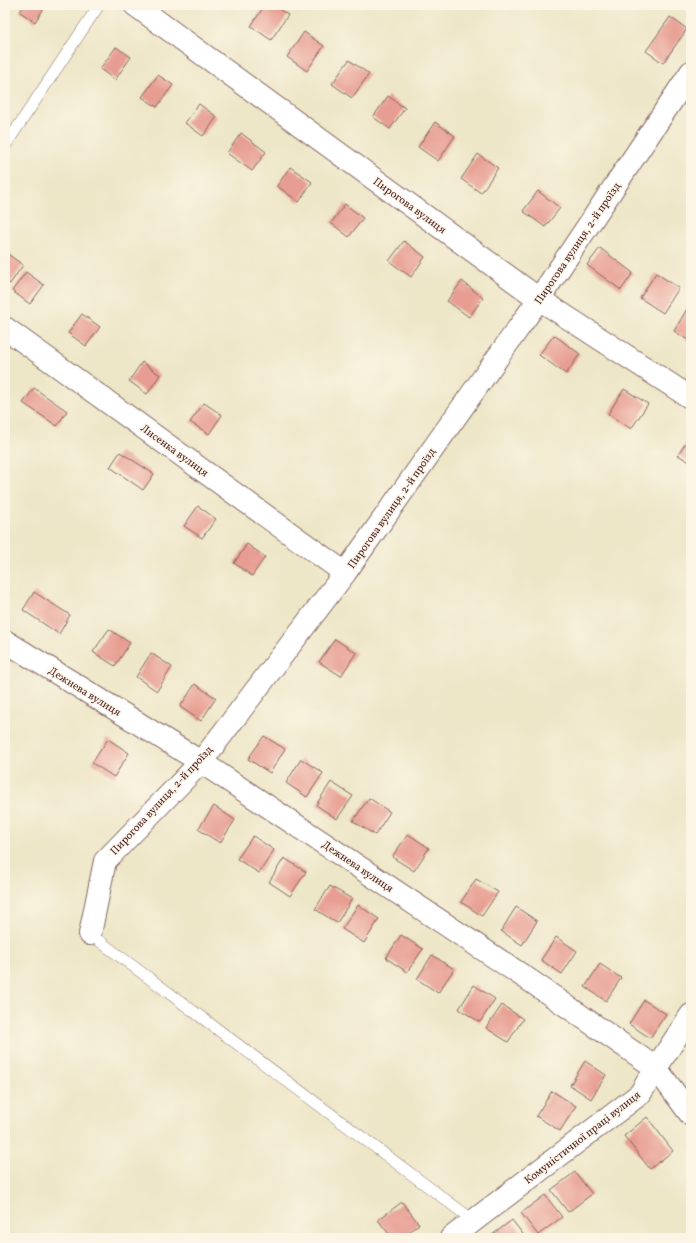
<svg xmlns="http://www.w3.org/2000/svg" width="696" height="1243" font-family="Vollkorn,serif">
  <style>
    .building { fill: #e79d91 }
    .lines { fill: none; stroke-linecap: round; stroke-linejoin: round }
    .lane-casing { stroke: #836562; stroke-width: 12 }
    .street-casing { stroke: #836562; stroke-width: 24 }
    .lane { stroke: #fff; stroke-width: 11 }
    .street { stroke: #fff; stroke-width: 22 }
    .labels { text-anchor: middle; stroke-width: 3; stroke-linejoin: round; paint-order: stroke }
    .street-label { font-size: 11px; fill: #4a1f2b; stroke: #fcf5e5 }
  </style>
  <rect width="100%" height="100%" fill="#fcf5e5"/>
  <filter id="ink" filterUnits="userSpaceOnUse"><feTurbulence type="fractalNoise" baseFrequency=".025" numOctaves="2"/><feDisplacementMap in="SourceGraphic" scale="8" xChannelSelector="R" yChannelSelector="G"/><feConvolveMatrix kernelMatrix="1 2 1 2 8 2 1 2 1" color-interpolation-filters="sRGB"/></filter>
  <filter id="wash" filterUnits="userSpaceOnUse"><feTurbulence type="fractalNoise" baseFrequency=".012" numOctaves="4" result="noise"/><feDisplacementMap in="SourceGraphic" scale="16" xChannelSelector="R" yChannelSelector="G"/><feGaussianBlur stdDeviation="0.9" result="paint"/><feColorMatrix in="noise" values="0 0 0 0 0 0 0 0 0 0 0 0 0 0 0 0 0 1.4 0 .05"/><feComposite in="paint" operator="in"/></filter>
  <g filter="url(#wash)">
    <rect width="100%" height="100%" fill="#ede6c7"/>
    <g id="blocks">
      <!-- building -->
      <g class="building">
        <path d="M24 5H46L35 22 20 12Z"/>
        <path d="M265 5H273L288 15 271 40 251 26Z"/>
        <path d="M670 17 687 29 663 63 646 51Z"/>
        <path d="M304 32 324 46 307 71 287 57Z"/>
        <path d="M116 47 131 57 115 80 100 69Z"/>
        <path d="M349 60 369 74 352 98 332 84Z"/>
        <path d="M158 75 173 85 157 107 142 97Z"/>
        <path d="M388 96 405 108 390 129 373 117Z"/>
        <path d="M199 104 217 117 203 136 185 123Z"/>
        <path d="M435 122 455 136 438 161 418 147Z"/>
        <path d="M241 133 266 152 252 171 227 153Z"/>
        <path d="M478 154 498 168 481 193 461 179Z"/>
        <path d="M290 167 312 182 299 202 277 186Z"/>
        <path d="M538 191 560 208 545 227 523 211Z"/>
        <path d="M345 204 363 218 349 237 331 223Z"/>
        <path d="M404 241 425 257 411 277 389 261Z"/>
        <path d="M600 248 633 273 621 290 587 265Z"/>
        <path d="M5 252 23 265 10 284 5 281Z"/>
        <path d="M26 272 44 285 30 304 12 291Z"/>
        <path d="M656 273 679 288 663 313 640 298Z"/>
        <path d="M462 281 483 298 469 317 447 301Z"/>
        <path d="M687 309 691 311V342L674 331Z"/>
        <path d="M82 314 100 327 86 346 68 333Z"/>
        <path d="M554 335 580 354 566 374 539 355Z"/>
        <path d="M142 362 160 375 147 394 129 381Z"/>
        <path d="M34 388 67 411 57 426 23 403Z"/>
        <path d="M624 389 648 404 631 429 608 414Z"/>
        <path d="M204 403 222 415 209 434 190 422Z"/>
        <path d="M691 435V463L678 455Z"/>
        <path d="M120 452 154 474 143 490 110 467Z"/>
        <path d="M198 506 216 519 202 538 184 526Z"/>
        <path d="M247 544 265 557 252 576 234 563Z"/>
        <path d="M34 592 70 615 59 634 23 610Z"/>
        <path d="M109 629 130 643 115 666 93 652Z"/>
        <path d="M335 639 356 653 341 676 319 662Z"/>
        <path d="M151 653 172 667 157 691 136 677Z"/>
        <path d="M195 684 216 698 201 721 180 707Z"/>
        <path d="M264 736 285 749 270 773 248 759Z"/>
        <path d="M108 739 129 753 114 777 92 763Z"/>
        <path d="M301 759 323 773 307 797 286 783Z"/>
        <path d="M331 782 353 796 337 819 316 805Z"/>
        <path d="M369 798 390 812 375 835 353 821Z"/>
        <path d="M214 806 235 820 220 843 198 829Z"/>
        <path d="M408 834 429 848 414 871 392 857Z"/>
        <path d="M253 836 274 850 259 873 237 859Z"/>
        <path d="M284 858 306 872 290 896 269 882Z"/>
        <path d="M476 879 498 892 482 916 461 902Z"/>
        <path d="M330 886 352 899 337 923 315 909Z"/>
        <path d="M358 905 379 919 364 943 342 929Z"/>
        <path d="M516 907 537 921 522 945 501 931Z"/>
        <path d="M401 935 423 949 407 972 386 958Z"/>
        <path d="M556 937 577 951 562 974 541 960Z"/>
        <path d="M432 955 454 969 438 993 417 979Z"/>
        <path d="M600 964 621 978 606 1001 585 987Z"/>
        <path d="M474 985 495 999 480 1022 459 1009Z"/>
        <path d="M644 1000 666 1014 650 1038 629 1024Z"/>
        <path d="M502 1005 523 1019 508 1042 486 1028Z"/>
        <path d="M585 1061 606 1075 591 1099 570 1085Z"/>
        <path d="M552 1091 576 1106 560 1131 536 1116Z"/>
        <path d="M647 1117 673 1151 650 1169 624 1136Z"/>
        <path d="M575 1172 592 1194 568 1212 551 1190Z"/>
        <path d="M545 1195 562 1217 538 1235 521 1213Z"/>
        <path d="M402 1202 419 1224 401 1238H392L378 1220Z"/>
        <path d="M512 1220 526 1238H488Z"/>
      </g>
    </g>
  </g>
  <g filter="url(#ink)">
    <use href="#blocks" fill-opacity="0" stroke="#836562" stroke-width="1"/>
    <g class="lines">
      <!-- lane casing -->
      <g class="lane-casing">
        <g id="lane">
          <path d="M5 146 99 5"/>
          <path d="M90 934 474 1221"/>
        </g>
      </g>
      <!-- street casing -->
      <g class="street-casing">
        <g id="street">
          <path d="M135 5 539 299 691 398"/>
          <path d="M5 328 345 573"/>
          <path d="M5 641 201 762 532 982 656 1068 691 1115"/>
          <path d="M90 934 105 861 201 762 345 573 539 299 691 72"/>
          <path d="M451 1238 640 1094 656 1068 691 1015"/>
        </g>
      </g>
      <!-- lane -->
      <use href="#lane" class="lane"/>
      <!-- street -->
      <use href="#street" class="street"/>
    </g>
  </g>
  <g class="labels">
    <!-- street labels -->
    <g class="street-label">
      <text transform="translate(410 205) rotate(36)" y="4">Пирогова вулиця</text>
      <text transform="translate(577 243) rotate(-56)" y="4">Пирогова вулиця, 2-й проїзд</text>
      <text transform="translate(175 450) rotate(36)" y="4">Лисенка вулиця</text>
      <text transform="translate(391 508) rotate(-55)" y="4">Пирогова вулиця, 2-й проїзд</text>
      <text transform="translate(85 691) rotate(32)" y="4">Дежнева вулиця</text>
      <text transform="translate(161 800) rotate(-47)" y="4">Пирогова вулиця, 2-й проїзд</text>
      <text transform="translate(358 866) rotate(34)" y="4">Дежнева вулиця</text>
      <text transform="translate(582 1137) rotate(-38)" y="4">Комуністичної праці вулиця</text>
    </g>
  </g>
  <!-- margin -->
  <rect width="696" height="1243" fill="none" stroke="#fcf5e5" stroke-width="20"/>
</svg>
